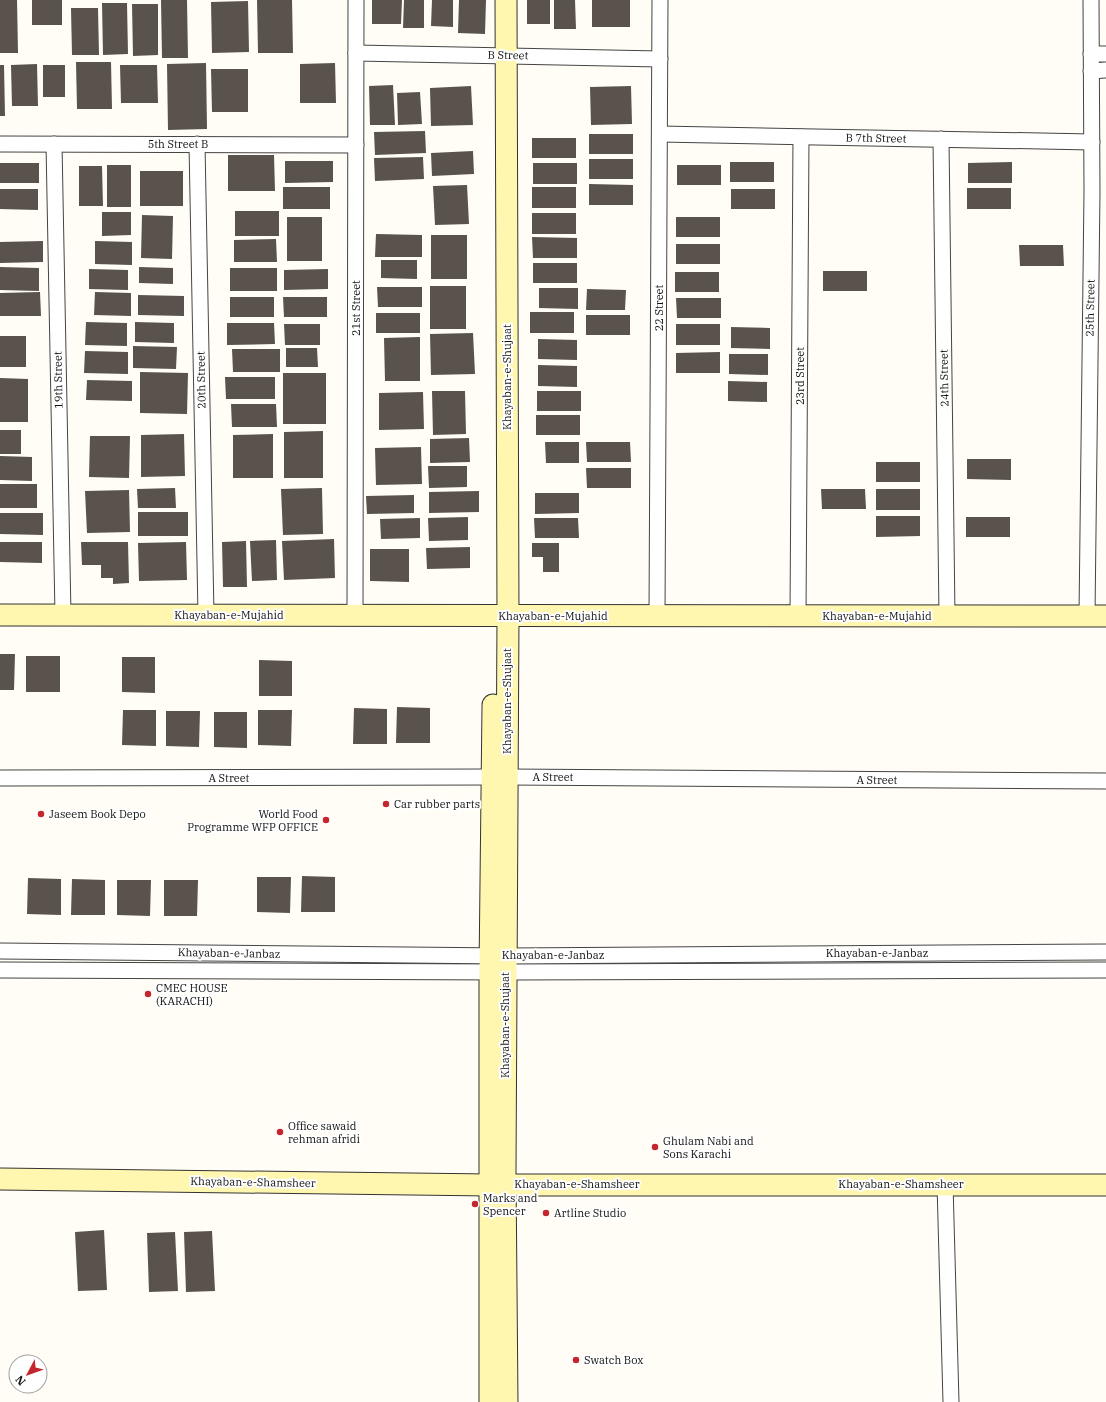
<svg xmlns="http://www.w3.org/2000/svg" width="1106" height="1402" font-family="'IBM Plex Serif',serif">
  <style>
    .building { fill: #5a524d }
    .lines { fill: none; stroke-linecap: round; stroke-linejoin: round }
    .minor-casing { stroke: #444; stroke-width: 17 }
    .secondary-casing { stroke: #333; stroke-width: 23 }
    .minor { stroke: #fff; stroke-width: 15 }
    .secondary { stroke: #fff6b0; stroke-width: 21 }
    .poi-dot { fill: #c4262e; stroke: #fff; stroke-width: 1.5 }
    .labels { text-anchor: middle; stroke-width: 4; stroke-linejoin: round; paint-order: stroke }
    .street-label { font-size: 11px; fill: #111; stroke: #fff }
    .poi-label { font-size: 11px; fill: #111; stroke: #fff; text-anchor: start }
  </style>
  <rect width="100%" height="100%" fill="#fffdf5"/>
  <!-- building -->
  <g class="building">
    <path d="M0 0H17L18 53H0Z"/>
    <rect x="32" y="0" width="30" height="25"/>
    <path d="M161 0H187L188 58H162Z"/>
    <path d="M257 0H292L293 53H258Z"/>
    <path d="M372 0H402L401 24H372Z"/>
    <path d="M404 0H424V28H403Z"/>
    <path d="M432 0H453V27L431 26Z"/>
    <path d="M459 0H486L485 34 458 33Z"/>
    <rect x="527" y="0" width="23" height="24"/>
    <path d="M554 0H575L576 29H554Z"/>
    <rect x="592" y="0" width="38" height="27"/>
    <path d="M248 1 249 52 212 53 211 2Z"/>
    <path d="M102 3H127L128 54 103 55Z"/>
    <path d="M132 4H158V55L133 56Z"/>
    <path d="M71 8H98L99 55H72Z"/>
    <path d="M76 62H111L112 109H77Z"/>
    <path d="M206 63 207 129 168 130 167 64Z"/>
    <path d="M335 63 336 103H300V64Z"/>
    <path d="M37 64 38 106H12L11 65Z"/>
    <path d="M0 65H4L5 116H0Z"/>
    <rect x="43" y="65" width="22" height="32"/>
    <path d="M120 65H157L158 103H121Z"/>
    <path d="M211 69H248V112H212Z"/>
    <path d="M393 85 395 125H370L369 86Z"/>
    <path d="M471 86 473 125 431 126 430 88Z"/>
    <path d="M631 86 632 124 591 125 590 87Z"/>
    <path d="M420 92 422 124 398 125 397 93Z"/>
    <path d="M425 131 426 153 375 155 374 132Z"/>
    <rect x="589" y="134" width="44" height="20"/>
    <rect x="532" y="138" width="44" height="20"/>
    <path d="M473 151 474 174 432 176 431 153Z"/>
    <path d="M228 155H274L275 191H228Z"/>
    <path d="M423 157 424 179 375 181 374 158Z"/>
    <rect x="589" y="159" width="44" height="20"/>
    <path d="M285 161H333V182L285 183Z"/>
    <rect x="730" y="162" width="44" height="20"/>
    <path d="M1012 162V183H968V163Z"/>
    <rect x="0" y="163" width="39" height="20"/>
    <rect x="533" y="163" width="44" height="21"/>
    <rect x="107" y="165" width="24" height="42"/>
    <rect x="677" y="165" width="44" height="20"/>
    <path d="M79 166H102L103 206H79Z"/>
    <rect x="140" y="171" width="43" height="35"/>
    <path d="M589 184 633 185V205H589Z"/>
    <path d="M467 185 469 224 435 225 433 186Z"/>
    <rect x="283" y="187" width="47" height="22"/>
    <rect x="532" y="187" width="44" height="21"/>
    <rect x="967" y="188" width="44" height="21"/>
    <path d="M0 189H38V210L0 209Z"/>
    <rect x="731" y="189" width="44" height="20"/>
    <rect x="235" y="211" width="44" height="25"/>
    <path d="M102 212H131V235L102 236Z"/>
    <rect x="532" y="213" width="44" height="21"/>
    <path d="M142 215 173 216 172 259 141 258Z"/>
    <rect x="287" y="217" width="35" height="44"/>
    <rect x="676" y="217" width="44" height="20"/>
    <path d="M376 234 422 235V257H375Z"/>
    <rect x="431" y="235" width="36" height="44"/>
    <path d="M532 237 577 238V258H533Z"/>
    <path d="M276 239 277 262H234V240Z"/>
    <path d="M43 241V262L0 263V242Z"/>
    <path d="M95 241 132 242V265L95 264Z"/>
    <rect x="676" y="244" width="44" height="20"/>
    <path d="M1019 245H1063L1064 266H1020Z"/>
    <path d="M381 260H417V279L381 278Z"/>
    <rect x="533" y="263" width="44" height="20"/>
    <path d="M0 267 39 268V291L0 290Z"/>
    <path d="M139 267 173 268V284L139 283Z"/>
    <rect x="230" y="268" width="47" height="23"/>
    <path d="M89 269 128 270V290L89 289Z"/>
    <path d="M328 269V289L284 290V270Z"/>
    <rect x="823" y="271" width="44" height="20"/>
    <rect x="675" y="272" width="44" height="20"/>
    <rect x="430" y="286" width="36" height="43"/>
    <path d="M377 287H422V307H378Z"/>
    <path d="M539 288H578V309L539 308Z"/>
    <path d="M587 289 626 290 625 310H586Z"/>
    <path d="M40 292 41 316H0V293Z"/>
    <path d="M95 292 131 293V316L94 315Z"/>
    <path d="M138 295 184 296V316L138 315Z"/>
    <rect x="230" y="297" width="44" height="20"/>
    <path d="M283 297H327V317H284Z"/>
    <path d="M676 298H721V318H677Z"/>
    <rect x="530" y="312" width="44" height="21"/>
    <rect x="376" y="313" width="44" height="20"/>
    <rect x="586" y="315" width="44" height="20"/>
    <path d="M86 322 127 323V346L85 345Z"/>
    <path d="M135 322 174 323V343L135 342Z"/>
    <path d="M227 323H274L275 344 227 345Z"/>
    <path d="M284 324H320V345H285Z"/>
    <rect x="676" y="324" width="44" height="21"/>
    <path d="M731 327 770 328V349L731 348Z"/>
    <path d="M473 333 475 374 431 375 430 334Z"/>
    <rect x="0" y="336" width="26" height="31"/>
    <path d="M420 337V381H385L384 338Z"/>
    <path d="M538 339 577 340V360L538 359Z"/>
    <path d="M133 346 177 347 176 369 133 368Z"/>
    <path d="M286 348H317L318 367H286Z"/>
    <path d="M232 349H280V372H233Z"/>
    <path d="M85 351 128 352V374L84 373Z"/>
    <path d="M720 352V373H676V353Z"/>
    <path d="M729 354H768V375L729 374Z"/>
    <path d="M538 365 577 366V387L538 386Z"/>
    <path d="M140 372 188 373 187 414 140 413Z"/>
    <rect x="283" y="373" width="43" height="51"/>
    <path d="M225 377H275V399H226Z"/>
    <path d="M0 378 28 379V422H0Z"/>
    <path d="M87 380 132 381V401L86 400Z"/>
    <path d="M728 381 767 382V402L728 401Z"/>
    <path d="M432 391H465L466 434 433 435Z"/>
    <rect x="537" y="391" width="44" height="20"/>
    <path d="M423 392 424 429 379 430V393Z"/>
    <path d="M231 404H276L277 427H232Z"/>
    <rect x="536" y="415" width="44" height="20"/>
    <rect x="0" y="430" width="21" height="24"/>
    <path d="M323 431V478H284V432Z"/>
    <path d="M184 434 185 476 141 477V435Z"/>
    <path d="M273 434V478H233V435Z"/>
    <path d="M90 436H130L129 478 89 477Z"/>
    <path d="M469 438 470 462 430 463V439Z"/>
    <path d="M545 442H579V463H546Z"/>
    <path d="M586 442H630L631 462H587Z"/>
    <path d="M421 447 422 484 376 485 375 448Z"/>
    <path d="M0 456 32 457V481L0 480Z"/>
    <path d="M967 459H1011V480L967 479Z"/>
    <rect x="876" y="462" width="44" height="20"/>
    <path d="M428 466H467V487L429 488Z"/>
    <path d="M586 468H631V488H587Z"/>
    <rect x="0" y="484" width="37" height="24"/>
    <path d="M175 488 176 508H138L137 489Z"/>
    <path d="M322 488 323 534 283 535 281 489Z"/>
    <path d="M821 489H865L866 509H822Z"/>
    <rect x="876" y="489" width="44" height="21"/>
    <path d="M129 490 130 532 87 533 85 491Z"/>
    <path d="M479 491V512L429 513V492Z"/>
    <path d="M535 493H579V513L535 514Z"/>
    <path d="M414 495V513L367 514 366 496Z"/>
    <rect x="138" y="512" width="50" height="24"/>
    <path d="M0 513H43V535L0 534Z"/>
    <path d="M876 516H920V536L876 537Z"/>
    <path d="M468 517V540L429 541 428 518Z"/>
    <rect x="966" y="517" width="44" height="20"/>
    <path d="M420 518V538L381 539 380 519Z"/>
    <path d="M534 518H578L579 538H535Z"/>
    <path d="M334 539 335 578 284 580 282 541Z"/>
    <path d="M276 540 277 580 252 581 250 541Z"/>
    <path d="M246 541 247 587H223L222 542Z"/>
    <path d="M0 542H42V563L0 562Z"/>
    <path d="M81 542H128L129 583 113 584V578H101V565H82Z"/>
    <path d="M186 542 187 580 139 581 138 543Z"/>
    <path d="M532 543H559V572H543V557H532Z"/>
    <path d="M470 547V568L427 569 426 548Z"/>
    <path d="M370 549H409V582L370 581Z"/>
    <path d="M0 654H15L14 690H0Z"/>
    <rect x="26" y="656" width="34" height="36"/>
    <path d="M122 657H155V693L122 692Z"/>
    <path d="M259 660 292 661V696H259Z"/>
    <path d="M397 707 430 708V743H396Z"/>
    <path d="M354 708 387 709V744H353Z"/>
    <path d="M123 710H156V746L122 745Z"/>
    <path d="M258 710H292L291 746 258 745Z"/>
    <path d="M166 711H200L199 747 166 746Z"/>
    <path d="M214 712H247V748L214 747Z"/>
    <path d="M302 876 335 877V912H301Z"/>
    <path d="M257 877H291L290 913 257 912Z"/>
    <path d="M28 878 61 879V915L27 914Z"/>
    <path d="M72 879 105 880V915H71Z"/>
    <path d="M117 880H151L150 916 117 915Z"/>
    <path d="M164 880H198L197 916H164Z"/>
    <path d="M104 1230 107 1290 78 1291 75 1232Z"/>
    <path d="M212 1231 215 1291 186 1292 184 1232Z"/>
    <path d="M175 1232 178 1291 149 1292 147 1233Z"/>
  </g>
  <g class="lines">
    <!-- minor casing -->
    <g class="minor-casing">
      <g id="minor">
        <path d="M356 53 660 59"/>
        <path d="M1091 54H1106"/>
        <path d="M1091 71 1106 70"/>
        <path d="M660 134 1092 142"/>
        <path d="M941 139 947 616"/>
        <path d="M0 144 356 145"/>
        <path d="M54 144 63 615"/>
        <path d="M197 144 206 615"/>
        <path d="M355 616 356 0"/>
        <path d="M657 616 660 0"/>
        <path d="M798 616 801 137"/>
        <path d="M1087 616 1092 192 1091 0"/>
        <path d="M0 778 492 777 1106 781"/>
        <path d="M0 951 506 956 1106 952"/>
        <path d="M0 970 505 972 1106 970"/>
        <path d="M945 1184 951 1402"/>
      </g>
    </g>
    <!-- secondary casing -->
    <g class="secondary-casing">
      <g id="secondary">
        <path d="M506 0 508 616 505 1173 507 1402"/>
        <path d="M0 615 1106 616"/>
        <path d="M0 1179 490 1185H1106"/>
        <path d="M490 1402V971L493 705"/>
      </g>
    </g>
    <!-- minor -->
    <use href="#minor" class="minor"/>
    <!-- secondary -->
    <use href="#secondary" class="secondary"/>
  </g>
  <!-- markers -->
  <g class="poi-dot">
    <circle cx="386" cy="804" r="4"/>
    <circle cx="41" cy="814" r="4"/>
    <circle cx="326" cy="820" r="4"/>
    <circle cx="148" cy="994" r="4"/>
    <circle cx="280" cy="1132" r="4"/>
    <circle cx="655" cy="1147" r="4"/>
    <circle cx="475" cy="1204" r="4"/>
    <circle cx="546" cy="1213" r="4"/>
    <circle cx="576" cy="1360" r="4"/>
  </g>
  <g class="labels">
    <!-- street labels -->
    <g class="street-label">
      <text transform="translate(508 55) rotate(1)" y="4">B Street</text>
      <text transform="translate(876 138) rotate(1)" y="4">B 7th Street</text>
      <text x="178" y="148">5th Street B</text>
      <text transform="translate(356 308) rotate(-90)" y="4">21st Street</text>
      <text transform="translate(659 308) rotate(-90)" y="4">22 Street</text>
      <text transform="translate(1090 308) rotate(-89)" y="4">25th Street</text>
      <text transform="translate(800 376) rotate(-90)" y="4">23rd Street</text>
      <text transform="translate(507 377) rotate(-90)" y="4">Khayaban-e-Shujaat</text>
      <text transform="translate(944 378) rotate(-91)" y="4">24th Street</text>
      <text transform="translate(58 380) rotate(-91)" y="4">19th Street</text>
      <text transform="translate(201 380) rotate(-91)" y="4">20th Street</text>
      <text x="229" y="619">Khayaban-e-Mujahid</text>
      <text x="553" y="620">Khayaban-e-Mujahid</text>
      <text x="877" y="620">Khayaban-e-Mujahid</text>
      <text transform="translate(507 701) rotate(-90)" y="4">Khayaban-e-Shujaat</text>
      <text x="553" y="781">A Street</text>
      <text x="229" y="782">A Street</text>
      <text x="877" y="784">A Street</text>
      <text transform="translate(229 953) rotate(1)" y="4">Khayaban-e-Janbaz</text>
      <text x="877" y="957">Khayaban-e-Janbaz</text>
      <text x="553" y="959">Khayaban-e-Janbaz</text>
      <text transform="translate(505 1025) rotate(-90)" y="4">Khayaban-e-Shujaat</text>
      <text transform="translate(253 1182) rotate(1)" y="4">Khayaban-e-Shamsheer</text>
      <text x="577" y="1188">Khayaban-e-Shamsheer</text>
      <text x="901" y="1188">Khayaban-e-Shamsheer</text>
    </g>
    <!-- poi labels -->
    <g class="poi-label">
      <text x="394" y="808">Car rubber parts</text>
      <text x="49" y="818">Jaseem Book Depo</text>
      <text x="318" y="818" text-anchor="end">World Food<tspan x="318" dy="13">Programme WFP OFFICE</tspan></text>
      <text x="156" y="992">CMEC HOUSE<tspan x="156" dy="13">(KARACHI)</tspan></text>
      <text x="288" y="1130">Office sawaid<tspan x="288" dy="13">rehman afridi</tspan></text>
      <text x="663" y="1145">Ghulam Nabi and<tspan x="663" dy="13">Sons Karachi</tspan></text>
      <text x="483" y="1202">Marks and<tspan x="483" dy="13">Spencer</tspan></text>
      <text x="554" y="1217">Artline Studio</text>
      <text x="584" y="1364">Swatch Box</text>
    </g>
  </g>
  <!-- north arrow -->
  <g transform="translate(28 1374) rotate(229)"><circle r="19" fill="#ffffff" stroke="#a0a0a0"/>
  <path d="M0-3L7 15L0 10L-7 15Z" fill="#c4262e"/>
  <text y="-6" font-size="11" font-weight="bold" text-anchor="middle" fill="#111111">N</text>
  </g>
</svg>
